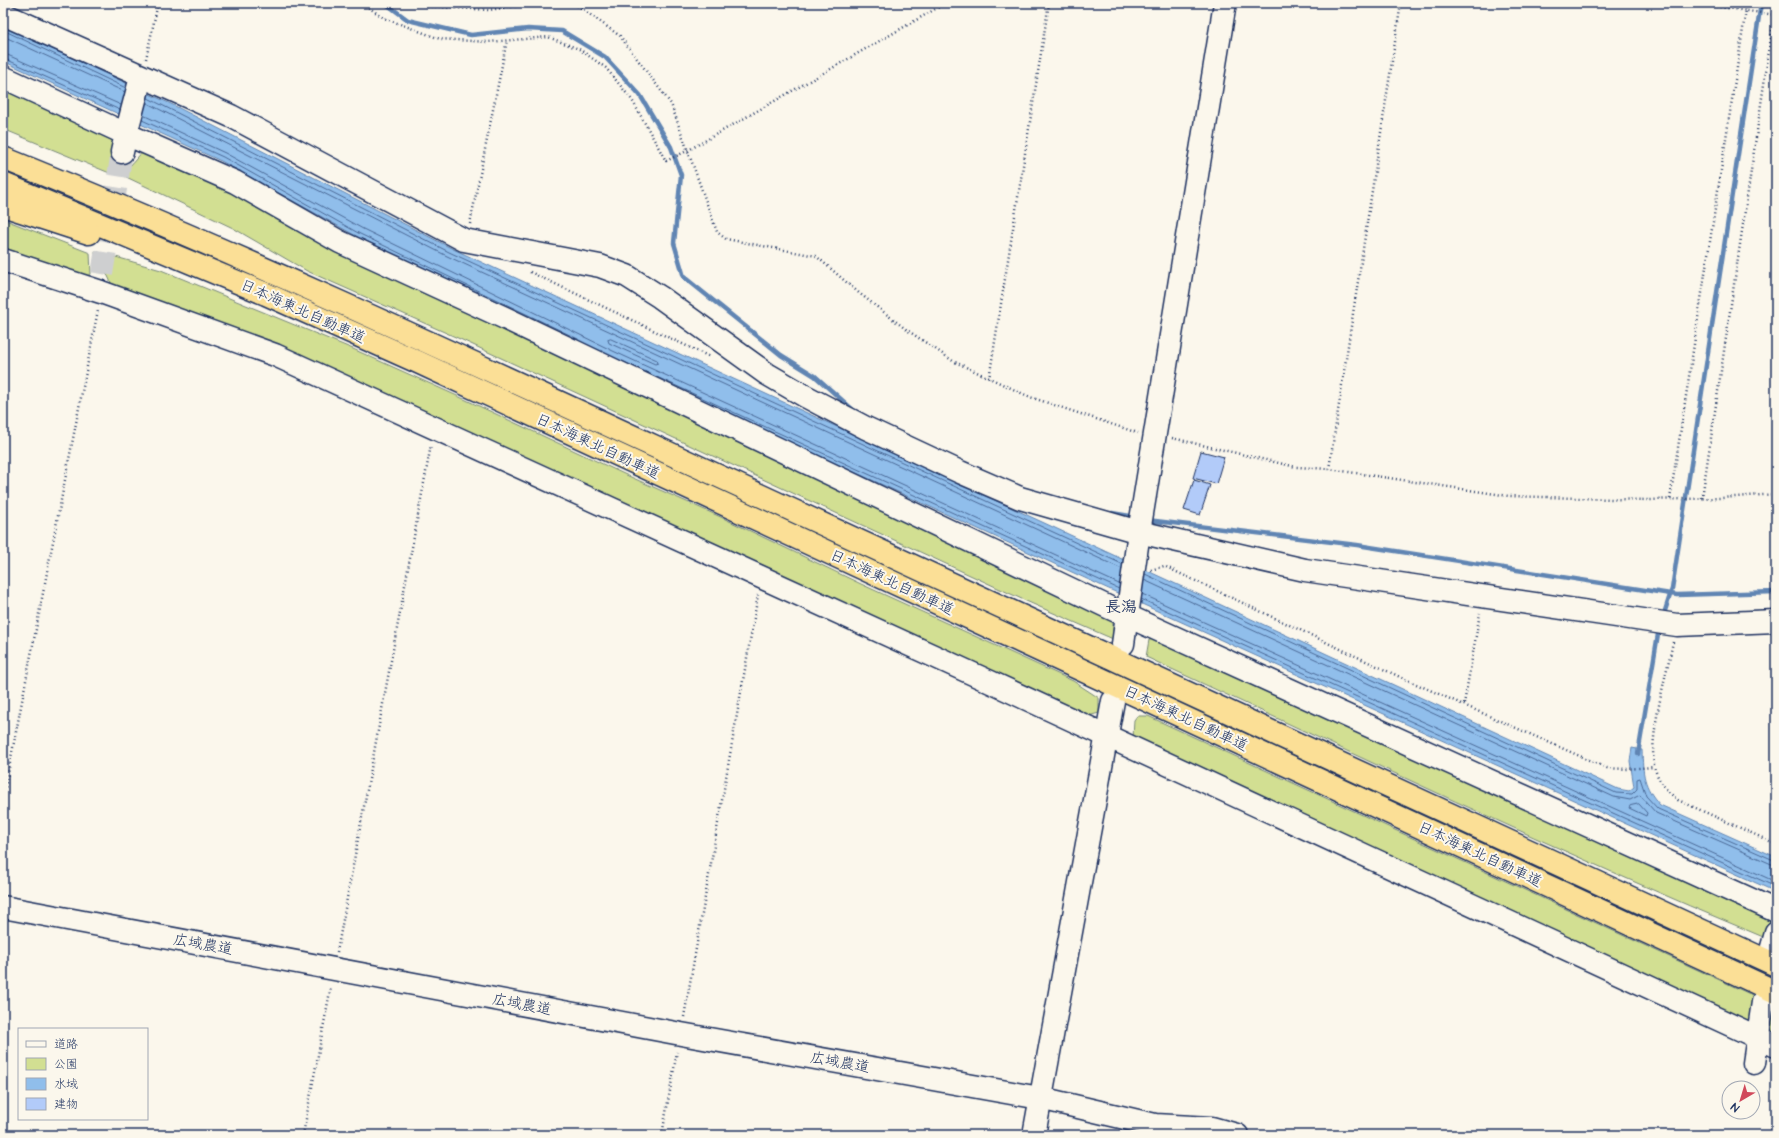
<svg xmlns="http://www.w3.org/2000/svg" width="1779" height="1138" font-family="'Architects Daughter','Klee One',sans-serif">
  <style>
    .green { fill: #d2df92; stroke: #768778 }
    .water { fill: #90beeb; stroke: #6185b3 }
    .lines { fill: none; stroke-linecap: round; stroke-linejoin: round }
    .shore { stroke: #4a6896; stroke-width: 1 }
    .stream { stroke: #6185b3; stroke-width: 4.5 }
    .building { fill: #b2cbf9; stroke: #1b2f5e }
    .minor-tunnel { stroke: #cecfd0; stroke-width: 22; stroke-dasharray: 22 11; stroke-linecap: butt }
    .minor-casing { stroke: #1b2f5e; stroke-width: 25 }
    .highway-casing { stroke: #1b2f5e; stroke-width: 25 }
    .path { stroke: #1b2f5e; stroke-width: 2.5; stroke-dasharray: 1 3; stroke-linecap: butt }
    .minor { stroke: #fbf7ec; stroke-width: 22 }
    .highway { stroke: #fbdf96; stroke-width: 22 }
    .labels { text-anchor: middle; stroke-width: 4; stroke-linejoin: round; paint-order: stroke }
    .street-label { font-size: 15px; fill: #1b2f5e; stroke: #fbf7ec }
    .neighbourhood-label { font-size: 16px; font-weight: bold; fill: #1b2f5e; stroke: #fbf7ec }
  </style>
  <rect width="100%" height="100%" fill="#fbf7ec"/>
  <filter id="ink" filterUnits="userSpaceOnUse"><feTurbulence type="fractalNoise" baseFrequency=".025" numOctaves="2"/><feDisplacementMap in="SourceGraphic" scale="8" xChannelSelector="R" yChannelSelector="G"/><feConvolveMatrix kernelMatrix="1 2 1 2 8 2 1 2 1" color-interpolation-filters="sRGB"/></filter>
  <g filter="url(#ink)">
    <!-- green -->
    <g class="green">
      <path d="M3 84 117 139 112 174 3 129Z"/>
      <path d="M144 150 182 164 474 316 1113 614V639L1026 601 460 339 307 271 233 228 122 175Z"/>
      <path d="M3 219 90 253 91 274 82 279 3 252Z"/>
      <path d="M95 251 161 270 353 349 464 399 624 474 723 518 861 584 1073 681 1099 698V713L1078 719 116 294 108 276 95 264Z"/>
      <path d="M1167 637 1771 918 1768 939C1558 852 1352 753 1146 657L1149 640Z"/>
      <path d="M1137 716H1148L1776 1006V1040L1769 1026 1752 1018 1737 1033 1133 738 1134 720Z"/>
    </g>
    <!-- water -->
    <path class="water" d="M3 26 171 104 451 248 1618 789 1629 791 1634 787 1630 761 1632 748 1642 750C1643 774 1643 786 1660 805L1776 857V892L1100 585 609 359 358 237 221 161 3 61Z"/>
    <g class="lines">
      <!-- shore -->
      <g class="shore">
        <path d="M3 30 126 88"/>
        <path d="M3 36 125 92"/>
        <path d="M3 53 121 105"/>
        <path d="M3 58 120 110"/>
        <path d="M148 98 449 252 1122 564"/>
        <path d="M147 103 447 256 1122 569"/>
        <path d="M143 115 225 153 363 229 613 351 1119 584"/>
        <path d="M142 120 223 157 360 234 578 339"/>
        <path d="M611 339 657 360 658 363 655 364 609 343 608 340Z"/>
        <path d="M624 362 1119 589"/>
        <path d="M1145 574 1616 793 1632 794 1637 789V779L1640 778 1646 796 1658 809 1776 861"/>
        <path d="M1144 580 1614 797 1630 800 1640 795 1656 813 1776 866"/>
        <path d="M1142 594 1776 882"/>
        <path d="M1141 599 1776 887"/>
        <path d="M1639 804 1647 813 1646 816 1629 808 1630 806Z"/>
      </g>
      <!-- stream -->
      <g class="stream">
        <path d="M385 3 408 20 471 35 528 29 562 31 605 57 640 95 671 147 681 175 674 243 684 277 781 355 815 376 852 409"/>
        <path d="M1112 513 1136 517"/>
        <path d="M1147 520 1357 545 1677 595 1776 592"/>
        <path d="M1663 617 1672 589 1761 3"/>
        <path d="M1638 754 1659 628"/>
      </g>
    </g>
    <!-- building -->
    <g class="building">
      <path d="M1201 451 1224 457 1216 484 1193 478Z"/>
      <path d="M1194 480 1210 485 1200 515 1184 510Z"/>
    </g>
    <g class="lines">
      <!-- minor-tunnel -->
      <path class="minor-tunnel" d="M102 274 122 152"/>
      <!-- minor casing -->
      <g class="minor-casing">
        <g id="minor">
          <path d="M3 14 231 116 464 240 600 266 627 276 660 297 767 374 805 396 866 428 960 472 1020 498 1139 532 1305 570 1677 625 1776 621"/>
          <path d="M3 77 126 134 122 152"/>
          <path d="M141 77 126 134 235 182 340 242 505 318 1110 608 1776 911"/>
          <path d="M3 260 101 292 275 355 984 679 1776 1046"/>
          <path d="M1123 644 1139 532 1225 3"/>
          <path d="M3 907 681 1034 1040 1098 1155 1125 1212 1128 1237 1135"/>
          <path d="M1772 947 1776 933"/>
          <path d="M1754 1063 1763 1002"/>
          <path d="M1034 1135 1113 701"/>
        </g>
      </g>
      <!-- highway casing -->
      <g class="highway-casing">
        <g id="highway">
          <path d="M3 158C266 264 523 386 781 505 1112 659 1444 812 1776 965"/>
          <path d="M3 184 266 294 418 362 1776 992"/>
          <path d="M3 205 89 233"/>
        </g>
      </g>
      <!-- path -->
      <g class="path">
        <path d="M362 3 384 18 440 39 488 42 548 37 579 49 606 68 632 100 666 161 687 151 946 3"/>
        <path d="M420 3 426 6 489 10 537 3"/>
        <path d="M574 3 620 36 671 104 717 232 726 239 816 256 859 293 907 330 953 361 1030 397 1138 433"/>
        <path d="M1692 3 1776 15"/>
        <path d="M146 59 158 3"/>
        <path d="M470 224 507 40"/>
        <path d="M530 272 710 357"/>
        <path d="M989 379 1049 3"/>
        <path d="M1172 438 1296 467 1329 469 1509 496 1647 500 1721 498 1776 494"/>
        <path d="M1329 469 1401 3"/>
        <path d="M1702 498 1776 4"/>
        <path d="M1670 499 1747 3"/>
        <path d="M1151 570 1164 566 1398 676 1607 768 1626 769 1654 767"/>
        <path d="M1673 642C1667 672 1647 742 1655 769 1659 783 1668 792 1678 800L1776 844"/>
        <path d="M1464 704 1480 613"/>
        <path d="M3 799 98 310"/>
        <path d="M337 952 431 445"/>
        <path d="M684 1017 758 595"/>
        <path d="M303 1135 331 986"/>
        <path d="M662 1135 677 1052"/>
      </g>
      <!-- minor -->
      <use href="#minor" class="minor"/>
      <!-- highway -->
      <use href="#highway" class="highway"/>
    </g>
  </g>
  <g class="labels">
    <!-- street labels -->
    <g class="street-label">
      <text transform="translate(303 311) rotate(24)" y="5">日本海東北自動車道</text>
      <text transform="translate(598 446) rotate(25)" y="5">日本海東北自動車道</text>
      <text transform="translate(892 582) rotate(25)" y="5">日本海東北自動車道</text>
      <text transform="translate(1186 718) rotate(25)" y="5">日本海東北自動車道</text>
      <text transform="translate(1480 854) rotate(25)" y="5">日本海東北自動車道</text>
      <text transform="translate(203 944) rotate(10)" y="5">広域農道</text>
      <text transform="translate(522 1004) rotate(11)" y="5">広域農道</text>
      <text transform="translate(840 1062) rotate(10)" y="5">広域農道</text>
    </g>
    <!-- neighbourhood labels -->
    <g class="neighbourhood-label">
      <text x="1121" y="612">長潟</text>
    </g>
  </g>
  <!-- margin -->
  <rect width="1779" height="1138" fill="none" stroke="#fbf7ec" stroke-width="16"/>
  <rect x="8" y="8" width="1763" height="1122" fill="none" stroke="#1b2f5e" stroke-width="1.5" filter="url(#ink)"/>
  <!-- legend -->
  <rect x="18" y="1028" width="130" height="92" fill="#fbf7ec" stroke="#a1a7b3"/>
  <rect x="26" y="1041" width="20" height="6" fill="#fbf7ec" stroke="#a1a7b3"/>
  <text x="54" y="1048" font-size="12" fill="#1b2f5e">道路</text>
  <rect x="26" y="1058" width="20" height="12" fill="#d2df92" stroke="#a1a7b3"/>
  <text x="54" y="1068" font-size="12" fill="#1b2f5e">公園</text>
  <rect x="26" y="1078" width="20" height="12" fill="#90beeb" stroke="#a1a7b3"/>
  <text x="54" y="1088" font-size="12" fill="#1b2f5e">水域</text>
  <rect x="26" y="1098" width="20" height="12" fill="#b2cbf9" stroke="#a1a7b3"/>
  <text x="54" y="1108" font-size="12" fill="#1b2f5e">建物</text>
  <!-- north arrow -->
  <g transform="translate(1741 1100) rotate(218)"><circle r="19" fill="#fbf7ec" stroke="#a1a7b3"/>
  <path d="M0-3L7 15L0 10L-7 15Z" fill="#d1495b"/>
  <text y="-6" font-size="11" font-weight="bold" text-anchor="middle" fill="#1b2f5e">N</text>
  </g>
</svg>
